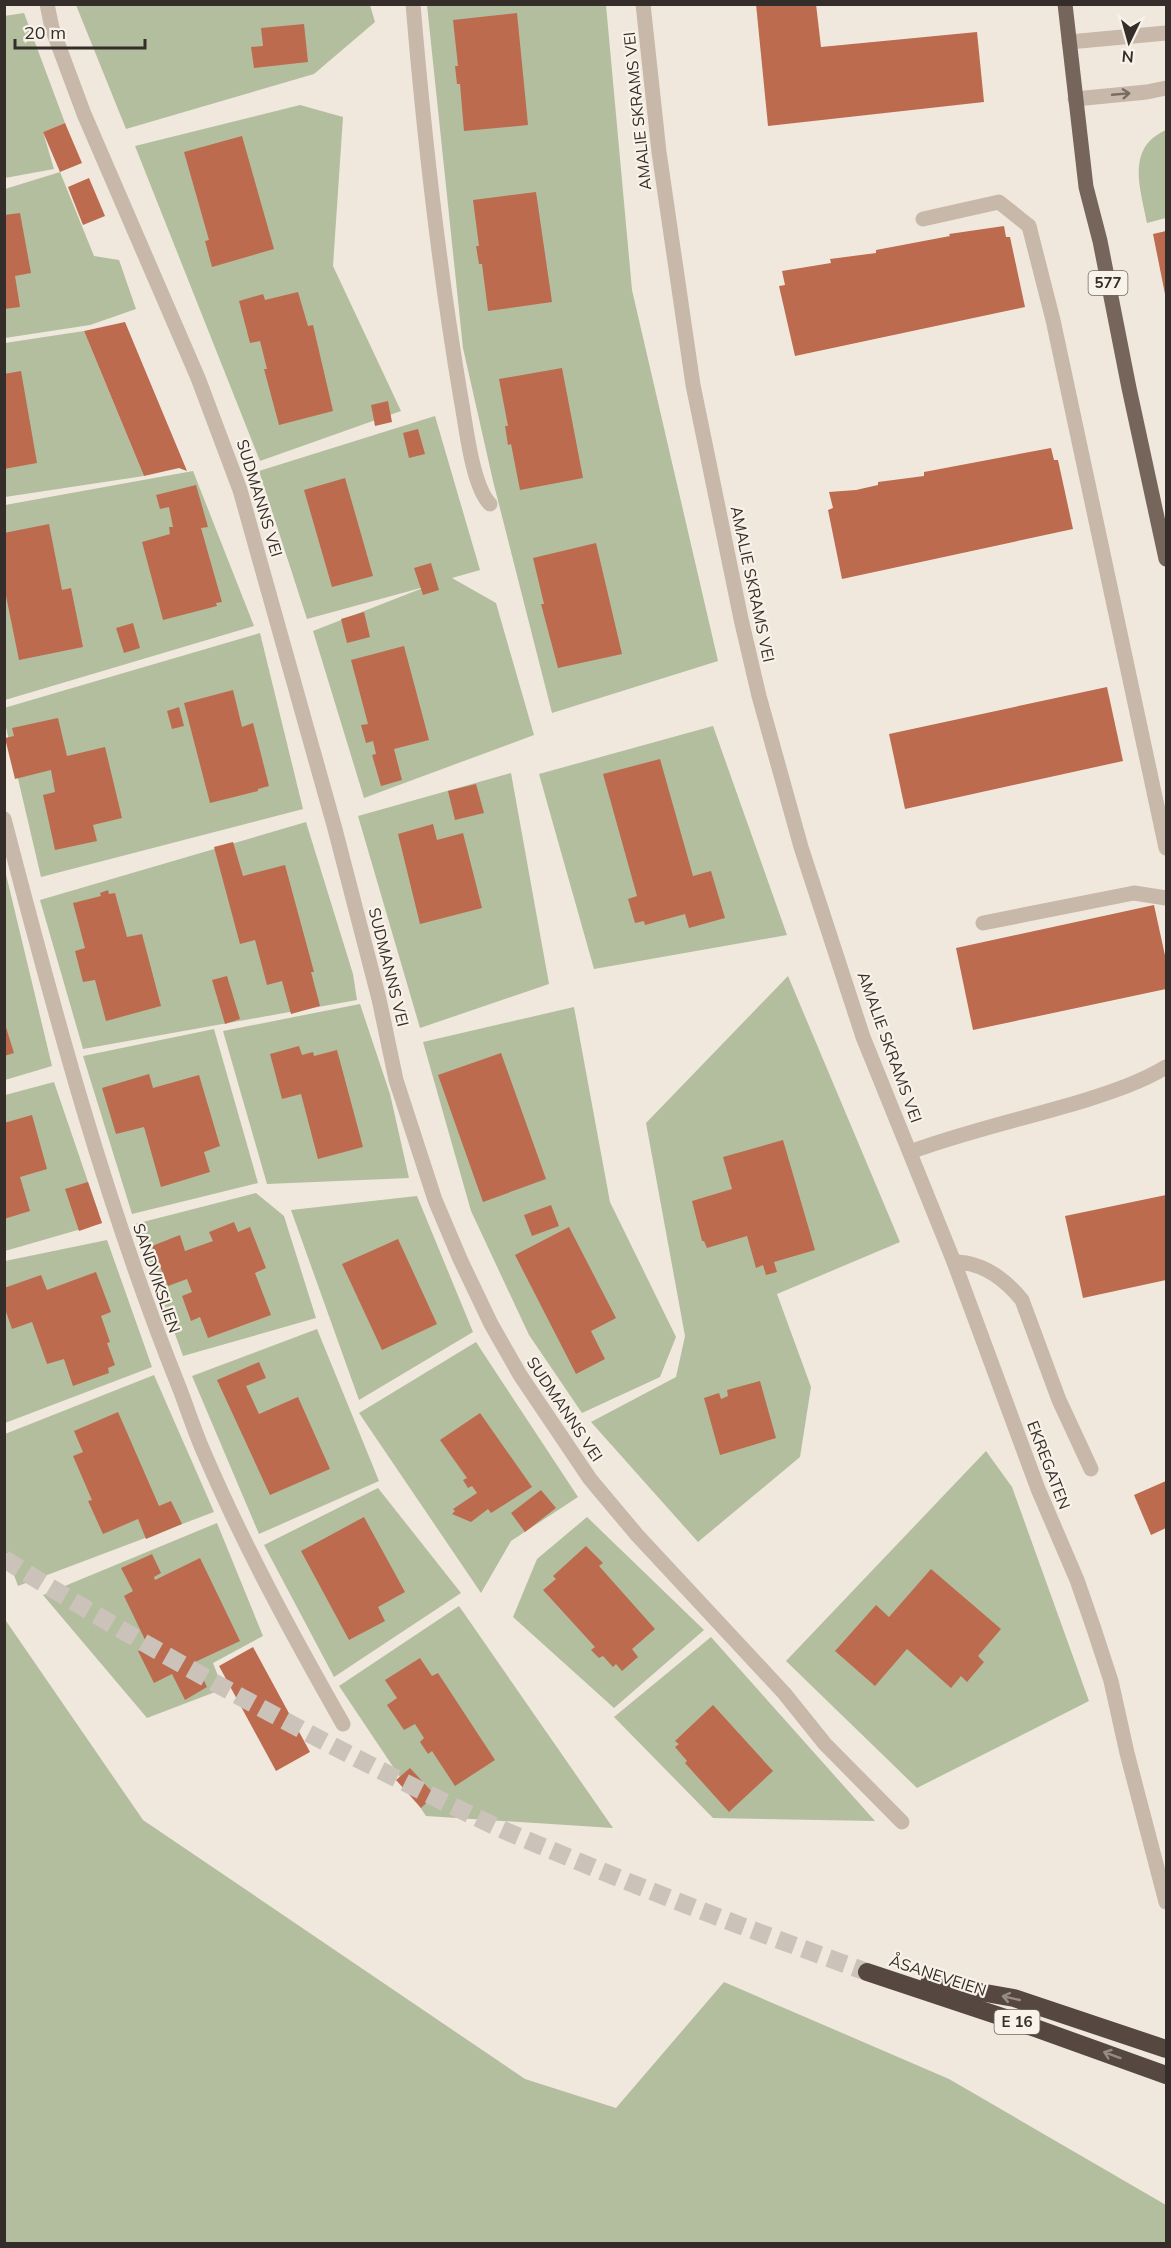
<svg xmlns="http://www.w3.org/2000/svg" width="1171" height="2248" font-family="Mulish,sans-serif">
  <style>
    .green { fill: #b3be9e }
    .building { fill: #bc6b4f }
    .lines { fill: none; stroke-linecap: round; stroke-linejoin: round }
    .highway-tunnel { stroke: #cbc3b9; stroke-width: 18; stroke-dasharray: 18 9; stroke-linecap: butt }
    .lane { stroke: #c7b8aa; stroke-width: 15 }
    .street { stroke: #c7b8aa; stroke-width: 15 }
    .primary { stroke: #76655b; stroke-width: 15 }
    .highway { stroke: #564841; stroke-width: 18 }
    .oneway { stroke: #776c63 }
    .oneway2 { stroke: #978c84 }
    .labels { text-anchor: middle; stroke-width: 4.5; stroke-linejoin: round; paint-order: stroke }
    .shield { fill: #f8f2e9; stroke: #706863; stroke-width: 1.5 }
    .shield-label { font-size: 15px; font-weight: bold; fill: #352d29 }
    .street-label { font-size: 16px; fill: #352d29; stroke: #f8f2e9 }
  </style>
  <rect width="100%" height="100%" fill="#f0e8dd"/>
  <!-- green -->
  <g class="green">
    <path d="M76 5H370L375 22 314 74 126 129Z"/>
    <path d="M427 5H606L632 290 718 661 552 713 493 481 463 348Z"/>
    <path d="M24 13 65 123 43 132 54 169 5 178 4 16Z"/>
    <path d="M300 105 343 117 333 266 401 411 260 461 135 146Z"/>
    <path d="M1166 130V218L1147 223C1141 189 1125 148 1166 130Z"/>
    <path d="M60 172 94 256 119 260 136 309 90 325 5 338V189Z"/>
    <path d="M84 331 144 476 5 497V343Z"/>
    <path d="M435 416 480 570 452 578 496 603 534 735 364 798 313 631 428 586 307 619 259 471Z"/>
    <path d="M193 471 254 626 5 700V505Z"/>
    <path d="M260 633 303 809 41 877 5 723 4 708Z"/>
    <path d="M713 726 787 935 594 969 539 774Z"/>
    <path d="M511 773 549 984 420 1028 358 816Z"/>
    <path d="M306 822 353 974 357 1000 83 1049 40 900Z"/>
    <path d="M4 866 52 1066 5 1080H4Z"/>
    <path d="M788 976 900 1242 777 1294 811 1387 800 1457 698 1542 591 1422 676 1377 685 1336 646 1123Z"/>
    <path d="M360 1004 390 1094 409 1178 267 1184 223 1031Z"/>
    <path d="M574 1007 610 1202 676 1337 660 1377 582 1413 529 1335 471 1211 423 1042Z"/>
    <path d="M214 1029 258 1183 132 1214 83 1056Z"/>
    <path d="M54 1082 102 1223 5 1251V1095Z"/>
    <path d="M256 1193 284 1216 316 1318 183 1356 135 1224Z"/>
    <path d="M417 1196 473 1332 359 1400 291 1210Z"/>
    <path d="M107 1240 152 1367 5 1423V1261Z"/>
    <path d="M317 1329 379 1481 259 1534 192 1376Z"/>
    <path d="M476 1342 578 1497 511 1541 481 1593 359 1413Z"/>
    <path d="M154 1375 214 1512 18 1586 5 1550V1434Z"/>
    <path d="M986 1451 1012 1487 1089 1701 917 1788 786 1661Z"/>
    <path d="M378 1488 461 1593 334 1677 264 1545Z"/>
    <path d="M587 1517 704 1630 614 1708 513 1617 537 1559Z"/>
    <path d="M217 1523 263 1636 213 1663 223 1689 147 1718 43 1595Z"/>
    <path d="M459 1606 613 1828 426 1816 339 1686Z"/>
    <path d="M4 1618 143 1820 525 2079 616 2108 724 1982 949 2079 1166 2205V2243L84 2244 79 2242V2243H5Z"/>
    <path d="M711 1637 875 1821 713 1818 614 1717Z"/>
  </g>
  <!-- building -->
  <g class="building">
    <path d="M756 4H816L821 47 977 32 984 102 768 126Z"/>
    <path d="M517 13 528 125 464 131 460 84H457L455 66H458L453 20Z"/>
    <path d="M304 24 308 62 254 68 251 47 263 46 261 28Z"/>
    <path d="M65 123 82 163 60 172 43 132Z"/>
    <path d="M242 136 274 249 212 267 205 241 209 240 184 152Z"/>
    <path d="M89 178 105 216 83 225 68 187Z"/>
    <path d="M536 192 552 302 488 311 482 264H479L476 246H479L473 200Z"/>
    <path d="M20 213 31 273 15 276 20 307 4 309V215Z"/>
    <path d="M1004 226 1006 237H1010L1025 307 795 356 779 286 785 285 782 271 831 263 830 259 876 253V250L950 236 949 234Z"/>
    <path d="M1166 231V294H1165L1153 234Z"/>
    <path d="M298 292 308 326 313 325 333 411 279 425 264 369H267L260 341 250 343 239 301 263 294 265 300Z"/>
    <path d="M125 322 187 471 179 468 144 476 84 331Z"/>
    <path d="M562 368 583 478 520 490 511 444 508 445 505 426H508L499 379Z"/>
    <path d="M21 371 37 463 4 469V374Z"/>
    <path d="M388 401 392 422 375 426 371 405Z"/>
    <path d="M418 429 425 454 409 458 403 433Z"/>
    <path d="M1051 448 1054 460H1058L1073 529 842 579 828 510 833 508 829 492 856 490 878 485V482L924 476V472Z"/>
    <path d="M345 478 373 576 332 587 304 490Z"/>
    <path d="M196 485 208 527 201 528 222 602 216 603 217 606 163 620 142 542 170 534 169 527H173L169 507 160 509 156 495Z"/>
    <path d="M49 524 62 590 71 588 83 647 19 660 4 586V533Z"/>
    <path d="M596 543 622 654 558 668 541 604H544L533 558Z"/>
    <path d="M431 563 439 590 423 595 414 568Z"/>
    <path d="M364 612 370 637 347 643 341 619Z"/>
    <path d="M133 623 140 648 124 653 116 628Z"/>
    <path d="M404 646 429 740 394 749 402 780 381 786 372 755 376 754 373 741 366 743 361 725 368 724 351 660Z"/>
    <path d="M1107 687 1123 761 905 809 889 734Z"/>
    <path d="M233 690 242 727 253 723 269 786 258 789V791L210 803 184 703Z"/>
    <path d="M179 707 184 726 172 729 167 711Z"/>
    <path d="M58 718 67 756 105 747 122 818 93 825 97 841 55 850 43 795 55 792 51 770 15 779 5 738 14 736 12 728Z"/>
    <path d="M660 759 693 876 711 871 725 918 689 928 685 914 645 925 644 921 635 923 628 899 637 896 603 774Z"/>
    <path d="M476 784 484 813 455 820 448 791Z"/>
    <path d="M433 824 437 840 463 833 482 908 420 924 398 834Z"/>
    <path d="M233 842 243 876 285 865 314 972H311L320 1006 291 1014 282 981 267 985 255 940 240 944 214 847Z"/>
    <path d="M108 890 109 894 115 893 127 937 142 934 161 1006 106 1021 95 980 83 982 75 951 85 948 73 903 101 896 100 893Z"/>
    <path d="M1154 905 1166 960V989L973 1030 956 948Z"/>
    <path d="M227 976 240 1019 225 1024 212 980Z"/>
    <path d="M4 1021 14 1053 4 1056Z"/>
    <path d="M299 1046 302 1055 313 1052 314 1056 337 1050 363 1147 318 1159 301 1094 282 1099 270 1054Z"/>
    <path d="M501 1053 546 1179 483 1202 438 1075Z"/>
    <path d="M149 1074 153 1088 199 1075 220 1146 204 1152 210 1172 161 1187 144 1127 116 1134 102 1088Z"/>
    <path d="M32 1115 47 1169 20 1177 30 1211 4 1219V1123Z"/>
    <path d="M783 1140 815 1250 774 1262 777 1272 766 1275 763 1265 756 1268 747 1236 707 1248 704 1241H702L692 1201 732 1189 723 1157Z"/>
    <path d="M88 1182 102 1223 79 1231 65 1189Z"/>
    <path d="M1166 1195V1280L1083 1298 1065 1216Z"/>
    <path d="M551 1205 559 1226 532 1236 524 1215Z"/>
    <path d="M234 1222 238 1232 250 1227 266 1268 255 1273 271 1315 208 1338 200 1317 191 1321 182 1296 192 1292 187 1279 168 1286 152 1246 180 1235 185 1251 213 1241 209 1232Z"/>
    <path d="M569 1227 616 1318 591 1331 605 1359 576 1374 515 1255Z"/>
    <path d="M398 1239 437 1324 382 1350 342 1264Z"/>
    <path d="M96 1272 111 1312 101 1316 110 1342 107 1343 115 1365 108 1368 109 1373 73 1386 64 1359 47 1364 32 1322 12 1329 4 1306V1288L41 1275 47 1290Z"/>
    <path d="M259 1362 266 1378 246 1386 259 1414 298 1397 330 1469 270 1495 217 1380Z"/>
    <path d="M760 1381 776 1438 720 1455 704 1398 719 1393 721 1399 728 1396 727 1390Z"/>
    <path d="M118 1412 159 1506 171 1501 182 1524 146 1539 138 1519 103 1534 88 1501 92 1500 73 1456 83 1452 74 1431Z"/>
    <path d="M480 1413 532 1487 491 1513 488 1509 471 1522 452 1514 455 1511 453 1509 477 1493 472 1486 468 1488 463 1480 467 1478 440 1440Z"/>
    <path d="M1166 1481V1528L1151 1535 1134 1495Z"/>
    <path d="M541 1490 556 1508 525 1532 511 1513Z"/>
    <path d="M364 1517 405 1592 378 1607 385 1621 349 1640 301 1551Z"/>
    <path d="M586 1546 603 1563 599 1566 655 1629 632 1649 638 1657 622 1671 616 1664 613 1667 603 1656 599 1658 591 1650 595 1647 543 1590 556 1579 553 1576Z"/>
    <path d="M152 1554 161 1573 154 1577 155 1580 200 1558 240 1641 195 1662 207 1687 185 1700 172 1674 154 1683 138 1651 148 1646 124 1596 133 1591 121 1568Z"/>
    <path d="M931 1569 1001 1629 978 1656 984 1662 967 1682 961 1676 951 1688 907 1649 875 1686 835 1651 876 1605 889 1617Z"/>
    <path d="M253 1647 310 1752 276 1771 219 1666Z"/>
    <path d="M420 1658 432 1676 438 1673 495 1760 455 1786 432 1751 428 1754 420 1742 424 1738 415 1724 404 1730 387 1705 397 1698 385 1680Z"/>
    <path d="M713 1705 773 1771 729 1812 685 1763 687 1761 675 1747 679 1744 675 1741Z"/>
    <path d="M410 1768 435 1795 421 1808 396 1780Z"/>
  </g>
  <g class="lines">
    <!-- highway-tunnel -->
    <path class="highway-tunnel" d="M4 1559C160 1656 320 1743 486 1822 513 1835 542 1846 570 1858 668 1899 767 1936 867 1972"/>
    <!-- lane -->
    <g class="lane">
      <path d="M923 219 999 202 1029 226"/>
      <path d="M983 923 1134 893 1166 898"/>
      <path d="M954 1262C982 1262 1004 1278 1022 1300L1059 1400 1091 1469"/>
    </g>
    <!-- street -->
    <g class="street">
      <path d="M47 4 52 28 84 114 198 378 240 490 335 829 379 999 396 1080 435 1200 460 1259 491 1324 520 1375 590 1479 637 1535 784 1693 825 1744 902 1822"/>
      <path d="M413 4C424 136 439 269 461 399 466 425 472 486 490 504"/>
      <path d="M643 4 659 152 693 385 741 619 759 696 801 847 863 1037 954 1262 1038 1489 1077 1580 1094 1629 1111 1681 1127 1753 1166 1902"/>
      <path d="M1069 42 1166 33"/>
      <path d="M1075 99 1147 92 1166 88"/>
      <path d="M1029 226 1053 320 1166 848"/>
      <path d="M4 819C54 1011 105 1203 179 1387 188 1410 195 1433 205 1455 245 1548 293 1636 343 1724"/>
      <path d="M910 1152C967 1131 1027 1118 1086 1100 1114 1091 1141 1082 1166 1067"/>
    </g>
    <!-- primary -->
    <path class="primary" d="M1065 4 1086 187 1100 241 1129 388 1166 559"/>
    <!-- highway -->
    <g class="highway">
      <path d="M867 1972 1038 2029 1166 2075"/>
      <path d="M929 1983 1014 1998 1166 2049"/>
    </g>
  </g>
  <!-- one-way arrows -->
  <defs><path id="oneway-shaft" d="M-6 0H5M1.5-3L5.5 0L1.5 3" fill="none" stroke-width="1.6" stroke-linecap="round" stroke-linejoin="round" transform="scale(1.5)"/></defs>
  <use class="oneway" href="#oneway-shaft" transform="translate(1121 94) rotate(-5)"/>
  <g class="oneway2">
    <use href="#oneway-shaft" transform="translate(1011 1998) rotate(-167)"/>
    <use href="#oneway-shaft" transform="translate(1112 2055) rotate(-160)"/>
  </g>
  <g class="labels">
    <!-- shield labels -->
    <g class="shield">
      <rect x="1088.5" y="271" width="39" height="24" rx="4.5"/>
      <rect x="994.5" y="2010" width="45" height="24" rx="4.5"/>
    </g>
    <g class="shield-label">
      <text x="1108" y="288">577</text>
      <text x="1017" y="2027">E 16</text>
    </g>
    <!-- street labels -->
    <g class="street-label">
      <text transform="translate(637 111) rotate(-96)" y="6">AMALIE SKRAMS VEI</text>
      <text transform="translate(260 498) rotate(73)" y="6">SUDMANNS VEI</text>
      <text transform="translate(753 584) rotate(78)" y="6">AMALIE SKRAMS VEI</text>
      <text transform="translate(389 967) rotate(76)" y="6">SUDMANNS VEI</text>
      <text transform="translate(890 1047) rotate(70)" y="6">AMALIE SKRAMS VEI</text>
      <text transform="translate(157 1278) rotate(71)" y="6">SANDVIKSLIEN</text>
      <text transform="translate(565 1409) rotate(56)" y="6">SUDMANNS VEI</text>
      <text transform="translate(1049 1465) rotate(69)" y="6">EKREGATEN</text>
      <text transform="translate(938 1975) rotate(18)" y="6">ÅSANEVEIEN</text>
    </g>
  </g>
  <!-- border -->
  <rect width="1171" height="2248" fill="none" stroke="#352d29" stroke-width="12"/>
  <!-- north arrow -->
  <g transform="translate(1129 42) rotate(185)" stroke="#f8f2e9" stroke-width="4.5" paint-order="stroke">
  <path d="M0-4.5L10 22L0 15L-10 22Z" fill="#352d29"/>
  <text y="-9" font-size="16" font-weight="bold" text-anchor="middle" fill="#352d29">N</text>
  </g>
  <!-- scale -->
  <path d="M15 39v9h130v-9" fill="none" stroke="#352d29" stroke-width="3"/>
  <text x="24" y="39" font-size="18" fill="#352d29" stroke="#f8f2e9" stroke-width="4.5" paint-order="stroke">20 m</text>
</svg>
